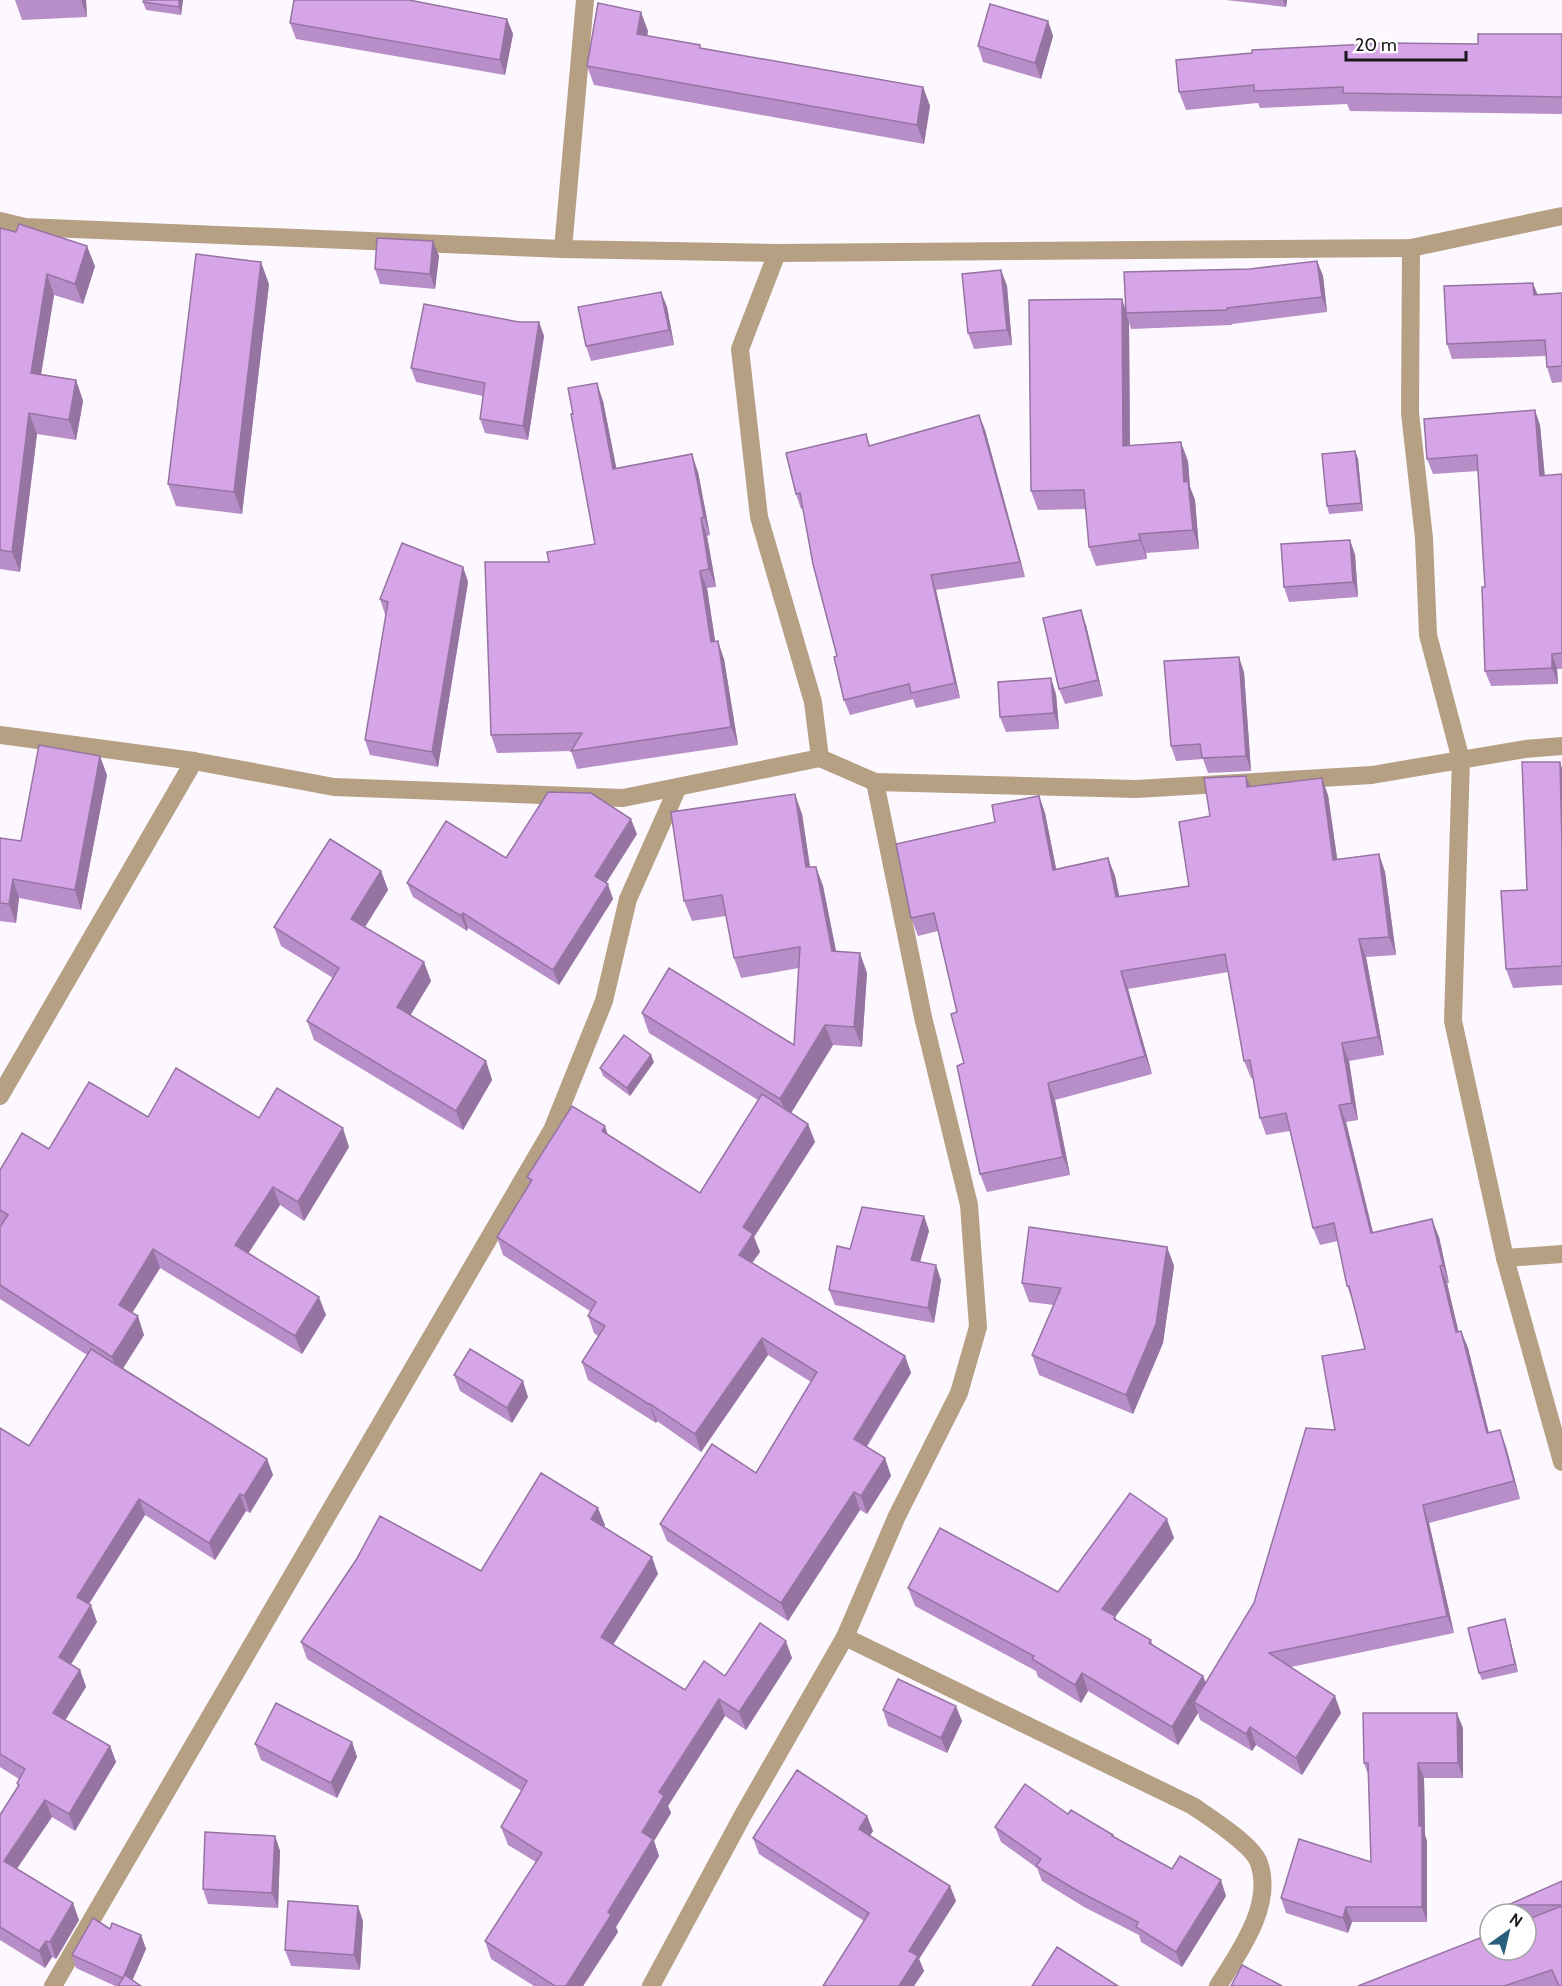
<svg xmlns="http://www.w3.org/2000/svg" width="1562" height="1986" font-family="Cabin,sans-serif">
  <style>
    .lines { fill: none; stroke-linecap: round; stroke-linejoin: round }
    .minor { stroke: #b5a083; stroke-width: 18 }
    .wall { fill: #b88ec8 }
    .shaded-wall { fill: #9674a2 }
    .building { fill: #d6a5e8; stroke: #9674a2; stroke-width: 1.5 }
  </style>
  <rect width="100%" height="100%" fill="#fdf8ff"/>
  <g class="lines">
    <!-- minor -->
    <g class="minor">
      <path d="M0 221 25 227 563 249 777 253 1411 248 1562 216"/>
      <path d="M1411 248 1410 413 1424 538 1428 635 1461 760 1453 1021 1505 1258 1562 1462"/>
      <path d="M563 249 585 0"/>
      <path d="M0 735 194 761 334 787 623 798 820 758"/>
      <path d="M875 782 1136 789 1372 775 1525 749 1562 746"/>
      <path d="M0 1096 194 761"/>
      <path d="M1505 1258 1562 1254"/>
      <path d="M845 1637 1193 1806C1209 1817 1253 1845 1259 1863 1274 1905 1239 1952 1218 1986"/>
      <path d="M53 1986 552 1130 604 1001 628 899 678 787"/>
      <path d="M651 1986 743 1815 845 1637 897 1516 959 1393 978 1327 969 1205 923 1017 875 782 820 758 813 702 759 517 740 349 777 253"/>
    </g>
  </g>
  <!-- wall -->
  <g class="wall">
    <path d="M15 0H86L87 17 22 20Z"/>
    <path d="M183 0 181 15 146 10 143 2Z"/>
    <path d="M1226 0H1287L1286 7Z"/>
    <path d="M507 19 513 34 505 75 296 39 290 23Z"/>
    <path d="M1048 21 1053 36 1041 79 983 62 978 46Z"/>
    <path d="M648 31 647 36 701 49 923 87 930 106 924 144 594 85 587 66Z"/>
    <path d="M1562 34V114L1350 111 1347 104 1260 108 1258 103 1186 110 1179 92 1478 44Z"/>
    <path d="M0 228 95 266 83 304 54 295 41 374 76 380 83 401 76 440 37 434 20 572 0 569Z"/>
    <path d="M433 241 439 256 435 289 380 284 375 269Z"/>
    <path d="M1317 261 1323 276 1327 312 1232 324V325L1131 329 1129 322 1130 446 1188 461 1190 487 1195 500 1199 549 1146 553 1147 559 1096 566 1089 547 1086 509 1038 510 1031 491 1125 309 1250 269Z"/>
    <path d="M1001 270 1007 286 1012 345 974 349 968 333Z"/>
    <path d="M269 284 242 514 176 506 168 484Z"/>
    <path d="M661 292 667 307 674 345 591 361 586 346Z"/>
    <path d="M1562 293V382L1552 383 1547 367 1546 356 1452 359 1447 344 1537 294Z"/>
    <path d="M519 322H539L544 336 528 440 485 433 480 419 483 396 416 382 411 368Z"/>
    <path d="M603 401 616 468 698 472 710 535 707 536 716 587 707 588 715 641 724 659 738 745 577 769 571 751 497 753 491 735 549 562 595 544Z"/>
    <path d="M979 415 985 430 1025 577 936 590 960 698 916 708 913 699 850 715 844 700 837 656 803 509H801L796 494 866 434 870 446Z"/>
    <path d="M1540 425 1545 476 1562 474V669H1557L1558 684 1491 686 1485 671V587L1478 471 1433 474 1427 459Z"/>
    <path d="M1355 451 1358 459 1363 511 1329 514 1327 506Z"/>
    <path d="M1350 540 1355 555 1358 597 1289 602 1284 587Z"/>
    <path d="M463 567 468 582 438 767 370 755 365 740 386 615 385 614 380 599Z"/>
    <path d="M1086 625 1103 696 1065 704 1059 689Z"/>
    <path d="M1244 672 1251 771 1208 773 1203 759 1176 761 1171 746Z"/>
    <path d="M1056 694 1059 729 1006 732 1000 717Z"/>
    <path d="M1562 768V985L1513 988 1506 969 1527 890Z"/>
    <path d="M107 775 81 910 19 898 16 923 0 921V838L21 841Z"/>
    <path d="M1251 787 1328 795 1337 859 1379 854 1385 872 1396 955 1366 957 1384 1055 1349 1061 1358 1120 1346 1122 1373 1232 1439 1237 1449 1283H1447L1458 1331H1461L1468 1348 1489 1433 1500 1430 1506 1447 1520 1499 1429 1523 1454 1633 1291 1667 1341 1713 1302 1775 1256 1745 1252 1751 1200 1720 1198 1713 1178 1745 1088 1691 1081 1703 1038 1677 1036 1671 915 1606 908 1588 1058 1592 1174 1538 1115 1617 1117 1620 1151 1640 1153 1646 1203 1676 1206 1683 1254 1603 1335 1430 1365 1349 1354 1304 1347 1286 1338 1241 1320 1245 1313 1228 1290 1131 1266 1135 1260 1118 1253 1078H1251L1244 1061 1228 972 1128 989 1152 1074 1055 1100 1070 1175 987 1192 980 1174 957 1012 938 931 918 936 911 918 995 822 1039 796 1045 813 1056 869 1108 858 1115 876 1119 896 1189 886 1210 816Z"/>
    <path d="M802 814 810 867H816L823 886 836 951 867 973 862 1047 833 1045 791 1113 808 1124 815 1142 754 1237 760 1252 752 1263 905 1356 911 1373 867 1447 885 1458 891 1476 867 1514 860 1510 788 1621 667 1541 660 1524 756 1473 811 1382 768 1355 701 1452 657 1421 656 1423 588 1380 582 1362 598 1336 594 1333 588 1316 590 1311 503 1255 497 1237 530 1184 527 1177 608 1135 700 1193 758 1100 649 1033 642 1013 794 1045 799 968 741 978 734 958 726 916 692 921 684 901Z"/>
    <path d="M637 834 606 883 613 899 559 985 468 928 467 931 413 897 407 883 506 858Z"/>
    <path d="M381 871 388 890 365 927 431 981 410 1015 486 1061 492 1080 463 1130 314 1040 307 1021 333 978 281 946 274 927Z"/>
    <path d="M654 1062 630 1096 603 1076 600 1068Z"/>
    <path d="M148 1117 259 1118 349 1147 304 1221 280 1205 248 1253 326 1315 302 1354 160 1268 132 1313 144 1335 123 1368 267 1459 273 1475 250 1513 246 1511 215 1560 145 1515 89 1604 97 1622 71 1664 80 1670 86 1687 65 1720 110 1746 116 1762 75 1831 52 1817 17 1869 79 1920 56 1959 52 1957 45 1968 0 1940V1815L18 1787 17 1783 19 1779 0 1767V1428L29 1446 87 1355 0 1299V1227L1 1225H0V1170L49 1149Z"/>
    <path d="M924 1216 929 1231 920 1262 941 1280 934 1323 835 1305 829 1290 850 1249Z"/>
    <path d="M1167 1247 1174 1266 1163 1343 1133 1414 1039 1375 1032 1355 1054 1305 1029 1302 1022 1283Z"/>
    <path d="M454 1375 528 1397 512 1423 460 1391Z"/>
    <path d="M605 1525 604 1527 658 1574 613 1645 685 1690 725 1676 792 1658 746 1730 725 1716 668 1806 671 1813 654 1841 659 1856 616 1927 618 1932 583 1986H534L491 1959 485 1941 536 1862 508 1845 501 1827 522 1791 307 1659 301 1642 481 1571Z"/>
    <path d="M1507 1627 1518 1672 1482 1680 1479 1673Z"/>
    <path d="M883 1710 962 1721 947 1753 888 1726Z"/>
    <path d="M1463 1728V1778H1424L1425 1835 1427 1841V1922H1352L1348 1933 1286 1913 1281 1898 1371 1862 1369 1777 1364 1763Z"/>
    <path d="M352 1742 357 1757 337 1798 261 1760 255 1744Z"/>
    <path d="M1068 1814 1113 1835V1837L1172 1869 1226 1896 1182 1967 1141 1942 1139 1935 1084 1907 1042 1881 1037 1868 1001 1842 995 1827Z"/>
    <path d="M867 1816 873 1831 870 1835 950 1886 956 1901 919 1959 924 1971 914 1986H823L864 1921 759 1854 753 1838Z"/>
    <path d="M275 1836 280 1851 278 1908 208 1904 203 1889Z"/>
    <path d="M1562 1881V1986H1358L1526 1950V1914H1511L1508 1905Z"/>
    <path d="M363 1921 360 1970 291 1966 285 1950Z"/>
    <path d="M110 1929 141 1935 146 1949 132 1980 141 1986H115L76 1968 72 1955Z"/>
  </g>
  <!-- shaded-wall -->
  <g class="shaded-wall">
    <path d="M81 0H86L87 17Z"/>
    <path d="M179 0H183L181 15 179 7Z"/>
    <path d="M1283 0H1287L1286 7Z"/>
    <path d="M641 12 648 31 644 53 637 34Z"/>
    <path d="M507 19 513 34 505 75 500 60Z"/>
    <path d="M1048 21 1053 36 1041 79 1035 63Z"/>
    <path d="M923 87 930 106 924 144 917 125Z"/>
    <path d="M433 241 439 256 435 289 430 274Z"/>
    <path d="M87 246 95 266 83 304 75 284Z"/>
    <path d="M1317 261 1323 276 1327 312 1322 297Z"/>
    <path d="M261 262 269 284 242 514 234 492Z"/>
    <path d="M1001 270 1007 286 1012 345 1007 330Z"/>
    <path d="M47 274 54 295 38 393 31 373Z"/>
    <path d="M1533 283 1539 298 1534 295Z"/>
    <path d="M661 292 667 307 674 345 669 330Z"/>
    <path d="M1122 299 1127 313H1126L1129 322 1130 465 1123 446Z"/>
    <path d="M539 322 544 336 528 440 523 426Z"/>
    <path d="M76 380 83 401 76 440 69 420Z"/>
    <path d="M597 383 603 401 620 486 613 469Z"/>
    <path d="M1535 410 1540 425 1546 492 1540 476Z"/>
    <path d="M29 413 37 434 20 572 12 552Z"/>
    <path d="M979 415 985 430 1025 577 1020 562Z"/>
    <path d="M1181 442 1188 461 1190 487 1195 500 1199 549 1193 530 1184 482Z"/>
    <path d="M1355 451 1358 459 1363 511 1361 503Z"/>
    <path d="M692 454 698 472 710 535 704 517Z"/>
    <path d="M701 518 707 536 716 587 709 569Z"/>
    <path d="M1139 534 1146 553 1147 559 1140 540Z"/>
    <path d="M1350 540 1355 555 1358 597 1353 582Z"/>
    <path d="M463 567 468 582 438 767 432 752Z"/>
    <path d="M700 571 707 588 718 660 711 642Z"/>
    <path d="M931 575 936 590 960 698 955 683Z"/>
    <path d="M1081 610 1086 625 1103 696 1098 680Z"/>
    <path d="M718 641 724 659 738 745 731 727Z"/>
    <path d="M1552 654 1557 669 1558 684 1552 668Z"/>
    <path d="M1239 657 1244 672 1251 771 1246 756Z"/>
    <path d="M1051 678 1056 694 1059 729 1054 713Z"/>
    <path d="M100 756 107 775 81 910 75 890Z"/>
    <path d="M1560 762 1562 768V846Z"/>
    <path d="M1246 776 1253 793 1247 787Z"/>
    <path d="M1322 778 1328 795 1340 878 1333 860Z"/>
    <path d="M795 794 802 814 813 887 806 867Z"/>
    <path d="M1039 796 1045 813 1060 888 1053 870Z"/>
    <path d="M631 819 637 834 601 891 595 876Z"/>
    <path d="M1379 854 1385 872 1396 955 1389 937Z"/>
    <path d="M1108 858 1115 876 1123 914 1116 897Z"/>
    <path d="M816 867 823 886 840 971 832 951Z"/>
    <path d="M381 871 388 890 358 938 351 919Z"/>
    <path d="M13 879 19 898 16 923 9 904Z"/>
    <path d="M608 884 613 899 559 985 553 970Z"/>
    <path d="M463 913 468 928 467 931 461 916Z"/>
    <path d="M1359 939 1366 957 1384 1055 1378 1037Z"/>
    <path d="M860 953 867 973 862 1047 854 1027Z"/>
    <path d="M424 962 431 981 404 1026 397 1007Z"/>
    <path d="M1121 971 1128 989 1152 1074 1145 1056Z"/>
    <path d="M825 1025 833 1045 788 1118 780 1099Z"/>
    <path d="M1342 1043 1349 1061 1358 1120 1352 1103Z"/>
    <path d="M651 1055 654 1062 630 1096 627 1088Z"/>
    <path d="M486 1061 492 1080 463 1130 456 1111Z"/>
    <path d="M1048 1083 1055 1100 1070 1175 1063 1157Z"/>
    <path d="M1339 1105 1346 1122 1377 1250 1371 1233Z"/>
    <path d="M808 1124 815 1142 754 1237 760 1252 745 1273 739 1255 743 1227Z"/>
    <path d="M605 1126 611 1144 602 1131Z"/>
    <path d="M343 1128 349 1147 304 1221 298 1202Z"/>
    <path d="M273 1187 280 1205 242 1263 235 1245Z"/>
    <path d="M924 1216 929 1231 916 1275 911 1260Z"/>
    <path d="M1432 1219 1439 1237 1449 1283 1443 1265Z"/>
    <path d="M1167 1247 1174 1266 1163 1343 1133 1414 1126 1395Z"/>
    <path d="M153 1249 160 1268 126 1323 119 1305Z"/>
    <path d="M936 1265 941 1280 934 1323 928 1308Z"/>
    <path d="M1440 1266 1447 1283 1463 1350 1456 1332Z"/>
    <path d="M319 1297 326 1315 302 1354 295 1336Z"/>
    <path d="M138 1316 144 1335 119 1375 112 1357Z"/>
    <path d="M1461 1331 1468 1348 1493 1451 1487 1433Z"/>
    <path d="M762 1338 768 1355 701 1452 695 1434Z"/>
    <path d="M905 1356 911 1373 860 1456 854 1439Z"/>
    <path d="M523 1381 528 1397 512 1423 507 1408Z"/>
    <path d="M650 1404 657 1421 656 1423 650 1405Z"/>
    <path d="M1500 1430 1506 1447 1520 1499 1514 1481Z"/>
    <path d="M885 1458 891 1476 867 1514 861 1496Z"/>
    <path d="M267 1459 273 1475 250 1513 244 1496Z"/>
    <path d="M854 1492 860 1510 788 1621 781 1603Z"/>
    <path d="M240 1494 246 1511 215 1560 209 1543Z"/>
    <path d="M139 1499 145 1515 83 1613 77 1597Z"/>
    <path d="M1423 1505 1429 1523 1454 1633 1447 1616Z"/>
    <path d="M598 1508 605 1525 598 1536 591 1519Z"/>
    <path d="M1167 1519 1174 1538 1115 1617 1122 1635 1102 1609Z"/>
    <path d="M652 1557 658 1574 607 1654 601 1637Z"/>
    <path d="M91 1605 97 1622 65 1674 59 1657Z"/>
    <path d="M1505 1619 1507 1627 1518 1672 1515 1664Z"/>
    <path d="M786 1641 792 1658 746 1730 739 1712Z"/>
    <path d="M80 1670 86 1687 59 1730 53 1713Z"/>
    <path d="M1082 1673 1088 1691 1081 1703 1075 1685Z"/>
    <path d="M1203 1676 1210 1694 1194 1702 1198 1713 1178 1745 1172 1727Z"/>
    <path d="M1335 1696 1341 1713 1302 1775 1296 1758Z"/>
    <path d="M719 1699 725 1716 668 1806 671 1813 654 1841 659 1856 616 1927 618 1932 583 1986H566L608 1912 659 1792Z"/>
    <path d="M956 1706 962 1721 947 1753 941 1738Z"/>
    <path d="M1457 1713 1463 1728V1778L1458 1763Z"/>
    <path d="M1250 1727 1256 1745 1252 1751 1246 1734Z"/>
    <path d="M352 1742 357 1757 337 1798 331 1783Z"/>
    <path d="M110 1746 116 1762 75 1831 69 1814Z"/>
    <path d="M1418 1763 1424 1778 1425 1835 1427 1841V1922L1422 1907Z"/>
    <path d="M45 1800 52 1817 10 1878 4 1861Z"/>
    <path d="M867 1816 873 1831 865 1844 859 1829Z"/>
    <path d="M275 1836 280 1851 278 1908 272 1893Z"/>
    <path d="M1221 1880 1226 1896 1182 1967 1176 1952Z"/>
    <path d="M950 1886 956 1901 919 1959 924 1971 914 1986H899L909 1951Z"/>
    <path d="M73 1903 79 1920 56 1959 50 1942Z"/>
    <path d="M358 1906 363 1921 360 1970 354 1955Z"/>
    <path d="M1346 1907 1352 1922 1348 1933 1343 1918Z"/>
    <path d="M141 1935 146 1949 130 1986 123 1978Z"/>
    <path d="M46 1941 52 1957 45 1968 39 1951Z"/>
  </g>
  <!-- building -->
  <g class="building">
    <path d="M144 0H179V7L143 2Z"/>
    <path d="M294 0H409L507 19 500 60 290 23Z"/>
    <path d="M598 3 641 12 637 34 700 45V48L923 87 917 125 587 66Z"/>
    <path d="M990 4 1048 21 1035 63 978 46Z"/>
    <path d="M1478 34H1562V97L1343 93V87L1254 91V85L1179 92 1176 60 1252 53V50L1387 43 1478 44Z"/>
    <path d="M19 224 87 246 75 284 47 274 31 373 76 380 69 420 29 413 12 552 0 550V228L16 232Z"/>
    <path d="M377 238 433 241 430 274 375 269Z"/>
    <path d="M196 254 261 262 234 492 168 484Z"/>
    <path d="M1317 261 1322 297 1227 308V310L1126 313 1124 272 1250 269Z"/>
    <path d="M1001 270 1007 330 968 333 962 274Z"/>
    <path d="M1533 283 1534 295 1562 293V366L1547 367 1545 340 1447 344 1444 286Z"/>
    <path d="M661 292 669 330 586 346 578 307Z"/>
    <path d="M1122 299 1123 446 1181 442 1184 482 1188 481 1193 530 1139 534 1140 540 1089 547 1084 490 1031 491 1029 300Z"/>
    <path d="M424 304 519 322H539L523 426 480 419 485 383 411 368Z"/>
    <path d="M597 383 613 469 692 454 704 517 701 518 709 569 700 571 711 642 718 641 731 727 571 751 582 733 491 735 485 562H549L547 552 595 544 571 414H573L568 388Z"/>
    <path d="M1535 410 1540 476 1562 474V653L1552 654V668L1485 671 1482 587H1485L1477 455 1427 459 1424 419Z"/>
    <path d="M979 415 1020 562 931 575 955 683 911 693 909 684 844 700 834 657 837 656 813 564 800 493 796 494 786 453 866 434 869 446Z"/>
    <path d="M1355 451 1361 503 1327 506 1322 454Z"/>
    <path d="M1350 540 1353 582 1284 587 1281 544Z"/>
    <path d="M402 543 463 567 432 752 365 740 388 602 380 599Z"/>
    <path d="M1081 610 1098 680 1059 689 1043 618Z"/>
    <path d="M1239 657 1246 756 1202 758 1200 744 1171 746 1164 661Z"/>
    <path d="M1051 678 1054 713 1000 717 998 682Z"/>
    <path d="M39 745 100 756 75 890 13 879 9 904 0 903V838L21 841Z"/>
    <path d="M1522 762H1560L1562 846V966L1506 969 1501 891 1527 890Z"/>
    <path d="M1246 776 1247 787 1322 778 1333 860 1379 854 1389 937 1359 939 1378 1037 1342 1043 1352 1103 1339 1105 1371 1233 1432 1219 1443 1265 1440 1266 1456 1332 1461 1331 1487 1433 1500 1430 1514 1481 1423 1505 1447 1616 1269 1653 1335 1696 1296 1758 1250 1727 1246 1734 1194 1702 1254 1603 1306 1428 1335 1430 1322 1356 1365 1349 1349 1286H1347L1334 1223 1313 1228 1286 1113 1260 1118 1250 1060 1244 1061 1225 954 1121 971 1145 1056 1048 1083 1063 1157 980 1174 957 1066 964 1063 951 1014 957 1012 934 913 911 918 896 844 995 822 992 805 1039 796 1053 870 1108 858 1116 897 1189 886 1179 822 1210 816 1204 778Z"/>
    <path d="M548 792 591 793 631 819 595 876 608 884 553 970 463 913 461 916 407 883 446 821 506 858Z"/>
    <path d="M795 794 806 867H816L832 951 860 953 854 1027 825 1025 780 1099 642 1013 669 968 794 1045 800 947 734 958 722 895 684 901 671 812Z"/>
    <path d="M330 839 381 871 351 919 424 962 397 1007 486 1061 456 1111 307 1021 339 968 274 927Z"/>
    <path d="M624 1035 651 1055 627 1088 600 1068Z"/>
    <path d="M176 1068 259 1118 277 1088 343 1128 298 1202 273 1187 235 1245 319 1297 295 1336 153 1249 119 1305 138 1316 112 1357 0 1285V1227L8 1215 0 1210V1170L22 1133 49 1149 89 1082 148 1117Z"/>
    <path d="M762 1094 808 1124 743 1227 753 1234 739 1255 905 1356 854 1439 885 1458 861 1496 854 1492 781 1603 660 1524 712 1444 756 1473 817 1372 762 1338 695 1434 650 1404V1405L582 1362 605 1326 588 1316 596 1302 497 1237 532 1180 527 1177 572 1106 605 1126 602 1131 700 1193Z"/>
    <path d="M862 1207 924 1216 911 1260 936 1265 928 1308 829 1290 837 1246 850 1249Z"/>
    <path d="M1029 1227 1167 1247 1156 1324 1126 1395 1032 1355 1061 1288 1022 1283Z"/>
    <path d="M91 1349 267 1459 244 1496 240 1494 209 1543 139 1499 77 1597 91 1605 59 1657 80 1670 53 1713 110 1746 69 1814 45 1800 4 1861 73 1903 50 1942 46 1941 39 1951 0 1927V1815L19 1785 17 1783 25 1769 0 1754V1428L29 1446Z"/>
    <path d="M470 1349 523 1381 507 1408 454 1375Z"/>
    <path d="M541 1473 598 1508 591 1519 652 1557 601 1637 685 1690 704 1661 725 1676 760 1623 786 1641 739 1712 719 1699 659 1792 664 1796 642 1832 653 1839 608 1912 611 1915 566 1986H555L485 1941 542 1853 501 1827 527 1781 301 1642 356 1560 380 1516 481 1571Z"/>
    <path d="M1130 1493 1167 1519 1102 1609 1115 1616 1114 1619 1151 1640 1149 1643 1203 1676 1172 1727 1082 1673 1075 1685 1032 1659 1034 1656 908 1588 940 1528 1058 1592Z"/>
    <path d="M1505 1619 1515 1664 1479 1673 1468 1628Z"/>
    <path d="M898 1679 956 1706 941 1738 883 1710Z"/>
    <path d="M276 1703 352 1742 331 1783 255 1744Z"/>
    <path d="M1363 1713H1457L1458 1763H1418L1419 1826H1422V1907H1346L1343 1918 1281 1898 1299 1839 1371 1862 1368 1763H1364Z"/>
    <path d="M797 1770 867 1816 859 1829 950 1886 909 1951 918 1956 899 1986H823L869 1913 753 1838Z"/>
    <path d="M1025 1784 1068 1814 1071 1810 1113 1835 1112 1836 1172 1869 1180 1856 1221 1880 1176 1952 1136 1927 1138 1922 1078 1891 1036 1866 1041 1859 995 1827Z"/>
    <path d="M205 1832 275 1836 272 1893 203 1889Z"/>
    <path d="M1562 1881V1905H1508Z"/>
    <path d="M288 1901 358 1906 354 1955 285 1950Z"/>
    <path d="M1562 1906V1986H1559L1552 1970 1504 1986H1358L1490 1934V1950H1526V1920Z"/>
    <path d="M93 1918 110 1929 112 1923 141 1935 123 1978 125 1975 141 1986H118L123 1978 72 1955Z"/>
    <path d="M1057 1947 1118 1986H1032Z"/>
    <path d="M1242 1965 1282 1986H1231Z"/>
  </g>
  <!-- north arrow -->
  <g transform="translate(1508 1932) rotate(34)"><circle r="28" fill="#ffffff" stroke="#a3a3a4" stroke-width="1.5"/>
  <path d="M0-4.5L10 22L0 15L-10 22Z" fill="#285f7a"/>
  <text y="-9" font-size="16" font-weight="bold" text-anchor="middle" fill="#1a181b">N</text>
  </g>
  <!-- scale -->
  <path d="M1346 51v9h120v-9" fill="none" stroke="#1a181b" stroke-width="3"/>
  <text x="1355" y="51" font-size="18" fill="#1a181b" stroke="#ffffff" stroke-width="4.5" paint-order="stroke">20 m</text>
</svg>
